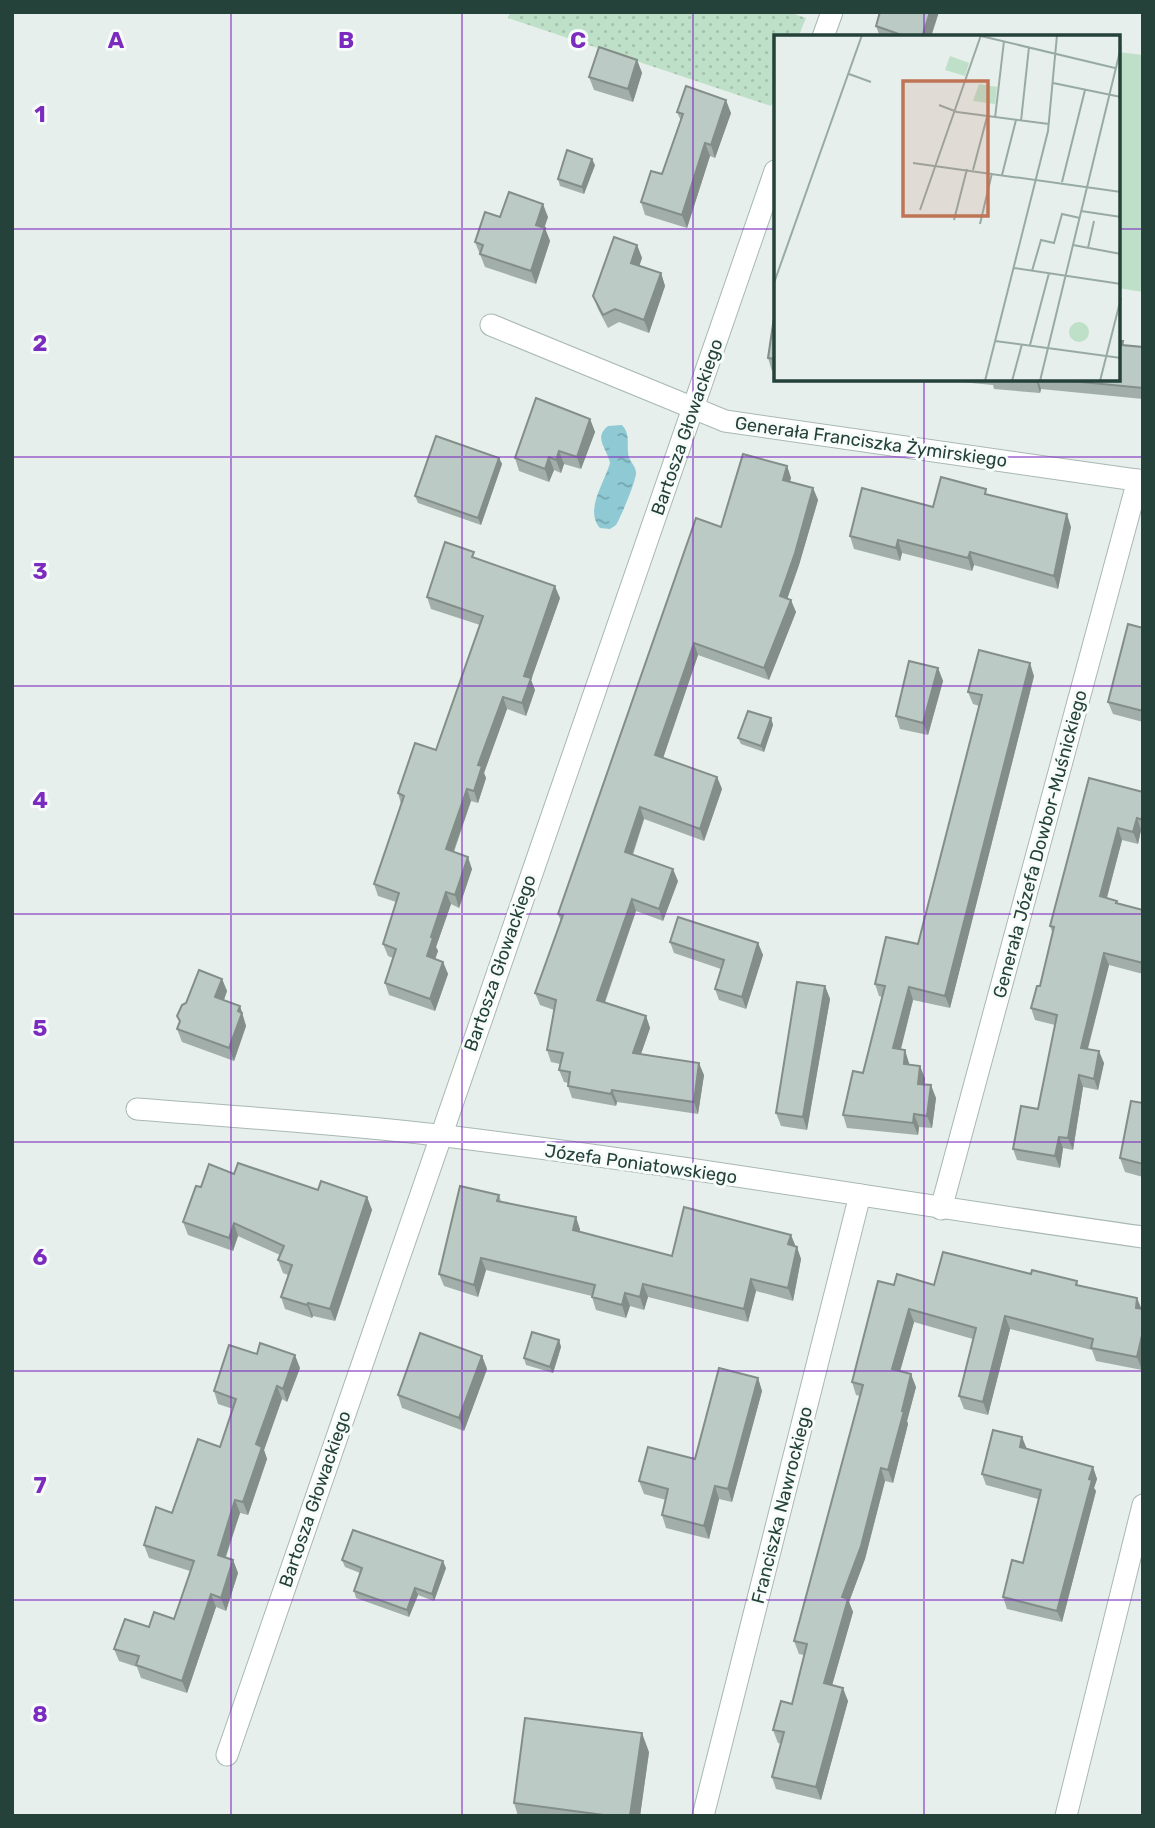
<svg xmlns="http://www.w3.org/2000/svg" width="1155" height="1828" font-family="Rubik,sans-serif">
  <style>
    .grass { fill: url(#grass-dots) }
    .park { fill: #bfe0c8 }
    .water { fill: url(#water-ripples) }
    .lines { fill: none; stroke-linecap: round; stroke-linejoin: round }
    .minor-casing { stroke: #a8b8b2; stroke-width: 23 }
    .minor { stroke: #fff; stroke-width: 21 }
    .wall { fill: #a1aea9 }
    .shaded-wall { fill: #838d89 }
    .building { fill: #bbcac4; stroke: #838d89; stroke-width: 2 }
    .grid { fill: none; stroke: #7b2cbf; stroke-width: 2; stroke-opacity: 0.55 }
    .labels { text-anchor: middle; stroke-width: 6; stroke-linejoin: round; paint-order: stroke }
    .street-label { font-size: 18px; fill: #24423a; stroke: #f7fbf9 }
    .inset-road { fill: none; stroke: #98aaa4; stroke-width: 2 }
    .view { fill: #c07456; fill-opacity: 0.15; stroke: #c07456; stroke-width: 3.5 }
    .inset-edge { fill: none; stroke: #24423a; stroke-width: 3.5 }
    .grid-label { font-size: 23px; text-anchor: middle; font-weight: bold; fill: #7b2cbf; stroke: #f7fbf9; stroke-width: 6; stroke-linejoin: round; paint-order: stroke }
  </style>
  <defs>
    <pattern id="grass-dots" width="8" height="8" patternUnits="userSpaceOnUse" patternTransform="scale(1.75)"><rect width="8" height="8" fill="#bfe0c8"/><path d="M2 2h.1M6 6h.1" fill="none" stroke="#a4c1ad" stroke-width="1.8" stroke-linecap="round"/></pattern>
    <pattern id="water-ripples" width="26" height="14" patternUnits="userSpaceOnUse" patternTransform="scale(1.75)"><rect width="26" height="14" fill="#8ec9d4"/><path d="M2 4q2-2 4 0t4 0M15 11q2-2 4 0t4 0" fill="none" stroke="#74a5ad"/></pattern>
  </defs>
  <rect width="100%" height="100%" fill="#e6efeb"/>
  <!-- grass -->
  <path class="grass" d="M510 12H788L806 18 798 37H775V96L771 106 508 18Z"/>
  <!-- park -->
  <path class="park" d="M1118 52 1143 55V292L1118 288Z"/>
  <!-- water -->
  <path class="water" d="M622 425C630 434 627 441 628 452 628 461 635 464 636 472 637 479 620 519 616 525L610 529 600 528C584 510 605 482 610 463 607 448 593 438 608 426Z"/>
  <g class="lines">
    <!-- minor casing -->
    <g class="minor-casing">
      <g id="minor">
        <path d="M823 37 832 12"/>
        <path d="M491 325 725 421 1143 481"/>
        <path d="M137 1109C237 1117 337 1123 437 1135 673 1163 907 1204 1143 1237"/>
        <path d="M941 1209 1138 480"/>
        <path d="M227 1755 775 171"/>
        <path d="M703 1816 860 1195"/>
        <path d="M1066 1816 1143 1505"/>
      </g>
    </g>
    <!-- minor -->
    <use href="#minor" class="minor"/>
  </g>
  <!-- wall -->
  <g class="wall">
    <path d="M876 26 931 37H880Z"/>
    <path d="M637 60 642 73 633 102 594 90 589 77Z"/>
    <path d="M677 112 731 113 715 158 710 156 687 228 645 215 641 202 662 174 681 121Z"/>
    <path d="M595 165 584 194 560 186 558 179Z"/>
    <path d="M500 217H548L544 227 550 241 536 284 485 267 475 242Z"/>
    <path d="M637 245 642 258 639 266 661 273 665 286 649 333 619 322 608 328 598 309 593 296Z"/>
    <path d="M775 311V372L772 371 768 358Z"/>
    <path d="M1123 341 1124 345 1143 347V399L1041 389 1040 393 994 389 993 385 938 380H1118Z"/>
    <path d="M590 419 595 432 581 469 564 464 561 473 554 470 549 482 519 471 515 458Z"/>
    <path d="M499 458 502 464 481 525 418 503 415 496Z"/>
    <path d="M787 466 791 478 790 482 813 488 818 500 799 565 787 599 796 612 769 680 698 655 663 758 717 777 722 789 704 841 644 819 633 855 678 881 663 921 636 911 605 1003 646 1016 650 1028 641 1054 704 1075 698 1114 617 1102 616 1106 572 1098 568 1086V1083L564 1082 559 1070 560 1064 551 1062 547 1050 554 1010 540 1005 535 993 561 921 558 914 721 527Z"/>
    <path d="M988 495 1071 527 1058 589 974 565 972 571 902 553 900 561 854 549 850 536 933 507Z"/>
    <path d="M476 558 560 598 531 680 535 690 526 716 507 709 484 773 486 778 478 803 471 801 454 852 472 869 459 908 451 904 436 947 438 951 435 959 443 962 448 974 435 1011 389 995 385 983 393 958 388 956 383 944 396 902 378 896 374 884 401 804 398 793 436 750 480 625 431 609 427 597Z"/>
    <path d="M1143 628V722L1113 714 1108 702Z"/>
    <path d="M938 668 943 681 928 735 900 729 896 716Z"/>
    <path d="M1034 676 950 1008 913 1000 901 1049 909 1063V1065L920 1066 925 1079 924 1084 936 1098 932 1128 919 1127 918 1135 847 1128 843 1115 863 1073 882 997 879 996 875 984 918 944 979 706 973 704 968 692Z"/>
    <path d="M771 718 773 725 764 752 741 744 738 738Z"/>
    <path d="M1143 792V830H1141L1138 844 1122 840 1107 898 1118 903 1143 910V974L1109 965 1088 1049 1104 1063 1098 1090 1083 1087 1073 1150 1063 1148 1060 1168 1017 1160 1013 1149 1038 1109 1055 1025 1035 1020 1031 1008 1040 986 1053 934 1050 926Z"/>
    <path d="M670 942 758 943 763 955 746 1009 719 1000 715 989 721 969 674 953Z"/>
    <path d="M222 979 227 991 224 1000 240 1006 246 1026 234 1061 182 1042 177 1029 180 1022 177 1016 186 1003Z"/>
    <path d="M825 986 830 999 807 1130 781 1126 776 1113Z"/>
    <path d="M1143 1103V1177L1125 1172 1120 1158Z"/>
    <path d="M234 1174 318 1190 367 1197 372 1210 335 1321 313 1316 312 1318 285 1309 281 1297 288 1275 283 1273 278 1260 280 1255 238 1236 233 1251 188 1235 183 1222Z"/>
    <path d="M499 1195 501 1201 580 1229V1232L672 1256 796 1246 801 1259 793 1301 756 1291 748 1322 648 1297 644 1310 630 1306 626 1318 596 1310 592 1297V1296L486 1270 478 1297 444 1286 439 1274Z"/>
    <path d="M1031 1274 1077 1281 1078 1285 1137 1298 1141 1309 1142 1370 1096 1361 1092 1350 1010 1329 988 1415 964 1409 959 1396 973 1339 914 1322 900 1371 916 1387 907 1421 908 1424 893 1483 885 1481 865 1559 849 1602 853 1612 832 1685 848 1701 821 1800 776 1789 772 1777 781 1744 778 1743 773 1730 792 1704 804 1655 799 1654 794 1641 860 1396 856 1395 852 1382 894 1285H934Z"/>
    <path d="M559 1340 561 1347 553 1373 526 1365 524 1358Z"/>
    <path d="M482 1356 487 1369 464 1431 402 1408 398 1395Z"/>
    <path d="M300 1368 287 1402 282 1399 264 1450 267 1459 248 1515 240 1513 226 1557 233 1560 238 1573 226 1611 216 1607 187 1693 141 1678 137 1667 119 1661 114 1649 149 1627 174 1619 190 1571 149 1558 144 1545 172 1513 220 1447 233 1409 218 1404 214 1391Z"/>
    <path d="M758 1378 762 1391 732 1502 719 1499 709 1539 666 1528 662 1515 666 1500 644 1494 639 1481 695 1459Z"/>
    <path d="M1027 1449 1093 1467 1097 1479 1094 1488 1096 1491 1062 1622 1007 1609 1003 1597 1023 1563 1038 1499 986 1485 982 1474Z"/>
    <path d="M342 1560 446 1568 434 1601 418 1595 409 1617 356 1598 354 1591 360 1573 345 1567Z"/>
    <path d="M649 1752 640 1816H518L514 1803Z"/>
  </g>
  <!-- shaded-wall -->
  <g class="shaded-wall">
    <path d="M930 12H939L931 37H922Z"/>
    <path d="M637 60 642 73 633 102 628 89Z"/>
    <path d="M726 100 731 113 715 158 711 145Z"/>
    <path d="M705 143 710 156 687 228 682 215Z"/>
    <path d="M592 159 595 165 584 194 582 187Z"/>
    <path d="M543 204 548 217 541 238 536 225Z"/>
    <path d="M545 228 550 241 536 284 531 271Z"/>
    <path d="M637 245 642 258 636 276 631 263Z"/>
    <path d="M661 273 665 286 649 333 644 320Z"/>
    <path d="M1036 380H1038L1041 389 1040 393Z"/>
    <path d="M590 419 595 432 581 469 577 457Z"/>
    <path d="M559 451 564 464 561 473 556 460Z"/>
    <path d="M549 457 554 470 549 482 545 469Z"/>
    <path d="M499 458 502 464 481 525 478 518Z"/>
    <path d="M787 466 791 478 787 492 783 480Z"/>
    <path d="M813 488 818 500 799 565 784 608 780 596Z"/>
    <path d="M1067 514 1071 527 1058 589 1054 576Z"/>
    <path d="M898 540 902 553 900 561 896 548Z"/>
    <path d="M970 552 974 565 972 571 968 558Z"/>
    <path d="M555 586 560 598 531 680 535 690 526 716 522 703 524 676Z"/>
    <path d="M791 600 796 612 769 680 764 668Z"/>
    <path d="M694 643 698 655 660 767 655 755Z"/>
    <path d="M1030 663 1034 676 950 1008 945 996Z"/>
    <path d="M938 668 943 681 928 735 923 723Z"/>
    <path d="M503 697 507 709 484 773 486 778 478 803 474 791 478 765Z"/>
    <path d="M771 718 773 725 764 752 761 746Z"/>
    <path d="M717 777 722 789 704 841 700 829Z"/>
    <path d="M467 789 471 801 450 861 446 849Z"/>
    <path d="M640 807 644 819 629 864 625 852Z"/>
    <path d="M1137 818 1141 830 1138 844 1133 832Z"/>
    <path d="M1118 828 1122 840 1104 908 1100 896Z"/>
    <path d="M468 857 472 869 459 908 455 895Z"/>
    <path d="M673 869 678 881 663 921 659 909Z"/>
    <path d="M446 892 451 904 436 947 438 951 432 968 427 956 431 937Z"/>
    <path d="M632 899 636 911 601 1012 597 1000Z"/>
    <path d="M758 943 763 955 746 1009 742 997Z"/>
    <path d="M1104 953 1109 965 1085 1059 1081 1048Z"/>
    <path d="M443 962 448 974 435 1011 430 999Z"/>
    <path d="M222 979 227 991 220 1010 215 997Z"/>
    <path d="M825 986 830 999 807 1130 803 1117Z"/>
    <path d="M909 987 913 1000 898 1060 893 1048Z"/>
    <path d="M240 1006 246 1026 234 1061 229 1048Z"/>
    <path d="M646 1016 650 1028 637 1065 633 1053Z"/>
    <path d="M905 1050 909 1063 908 1076 904 1064Z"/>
    <path d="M1099 1051 1104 1063 1098 1090 1094 1079Z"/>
    <path d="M699 1063 704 1075 698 1114 694 1102Z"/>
    <path d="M920 1066 925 1079 923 1096 918 1084Z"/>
    <path d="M1079 1075 1083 1087 1073 1150 1068 1138Z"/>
    <path d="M931 1085 936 1098 932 1128 927 1116Z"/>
    <path d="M612 1090 617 1102 616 1106 611 1094Z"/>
    <path d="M914 1114 919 1127 918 1135 913 1123Z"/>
    <path d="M1059 1137 1063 1148 1060 1168 1055 1156Z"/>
    <path d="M367 1197 372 1210 335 1321 330 1309Z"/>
    <path d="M576 1217 580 1229 577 1242 573 1230Z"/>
    <path d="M234 1223 238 1236 233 1251 229 1238Z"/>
    <path d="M791 1235 796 1247 788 1244Z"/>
    <path d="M797 1247 801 1259 793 1301 788 1288Z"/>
    <path d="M481 1258 486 1270 478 1297 474 1285Z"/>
    <path d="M751 1279 756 1291 748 1322 744 1309Z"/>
    <path d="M643 1284 648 1297 644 1310 640 1297Z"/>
    <path d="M625 1293 630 1306 626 1318 622 1305Z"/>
    <path d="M1137 1298 1142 1310 1136 1308Z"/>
    <path d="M308 1303 313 1316 312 1318 307 1305Z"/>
    <path d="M909 1309 914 1322 897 1382 892 1369Z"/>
    <path d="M1005 1316 1010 1329 988 1415 983 1402Z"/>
    <path d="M1143 1331V1367L1142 1370 1137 1357Z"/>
    <path d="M559 1340 561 1347 553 1373 550 1367Z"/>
    <path d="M295 1355 300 1368 287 1402 283 1389Z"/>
    <path d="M482 1356 487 1369 464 1431 459 1418Z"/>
    <path d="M911 1374 916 1387 907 1421 908 1424 893 1483 888 1470Z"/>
    <path d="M758 1378 762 1391 732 1502 728 1489Z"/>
    <path d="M277 1386 282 1399 264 1450 267 1459 248 1515 243 1502 256 1444Z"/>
    <path d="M1022 1437 1027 1449 1020 1447Z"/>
    <path d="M1093 1467 1097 1479 1094 1488 1096 1491 1062 1622 1057 1611Z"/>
    <path d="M881 1468 885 1481 865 1559 849 1602 853 1612 829 1696 824 1683 842 1597Z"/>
    <path d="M715 1486 719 1499 709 1539 704 1526Z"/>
    <path d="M235 1500 240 1513 222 1567 218 1555Z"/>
    <path d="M233 1560 238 1573 226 1611 221 1598Z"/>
    <path d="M443 1561 446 1568 434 1601 432 1594Z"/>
    <path d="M415 1588 418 1595 409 1617 407 1610Z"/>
    <path d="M211 1594 216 1607 187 1693 182 1681Z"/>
    <path d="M843 1688 848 1701 821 1800 816 1787Z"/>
    <path d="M642 1733 649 1752 640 1816H630Z"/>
  </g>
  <!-- building -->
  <g class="building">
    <path d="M880 12H930L922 37H907L876 26Z"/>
    <path d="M599 47 637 60 628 89 589 77Z"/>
    <path d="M686 86 726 100 711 145 705 143 682 215 641 202 651 171 662 174 683 114 677 112Z"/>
    <path d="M567 150 592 159 582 187 558 179Z"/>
    <path d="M509 192 543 204 536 225 545 228 531 271 480 254 483 245 475 242 485 212 500 217Z"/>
    <path d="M614 237 637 245 631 263 661 273 644 320 615 309 603 315 593 296Z"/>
    <path d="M775 311V359L768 358Z"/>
    <path d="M1118 341H1123L1122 345 1143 347V388L1061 380H1118Z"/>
    <path d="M1011 380H1036V382Z"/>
    <path d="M536 398 590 419 577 457 559 451 556 460 549 457 545 469 515 458Z"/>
    <path d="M436 436 499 458 478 518 415 496Z"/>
    <path d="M743 454 787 466 783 480 813 488 795 553 780 596 791 600 764 668 694 643 655 755 717 777 700 829 640 807 625 852 673 869 659 909 632 899 597 1000 646 1016 633 1053 699 1063 694 1102 612 1090 611 1094 568 1086 570 1072 559 1070 563 1053 547 1050 556 1000 535 993 563 915 558 914 696 518 721 527Z"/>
    <path d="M941 477 986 489 985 494 1067 514 1054 576 970 552 968 558 898 540 896 548 850 536 862 488 933 507Z"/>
    <path d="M445 542 474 552 472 557 555 586 524 676 531 678 522 703 503 697 478 765 482 766 474 791 467 789 446 849 468 857 455 895 446 892 431 937 433 938 427 956 443 962 430 999 385 983 396 949 383 944 399 893 374 884 404 796 398 793 415 743 436 750 483 616 427 597Z"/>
    <path d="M1128 624 1143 628V711L1108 702Z"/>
    <path d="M979 650 1030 663 945 996 909 987 893 1048 905 1050 904 1064 920 1066 918 1084 931 1085 927 1116 914 1114 913 1123 843 1115 853 1071 863 1073 885 986 875 984 886 937 918 944 982 695 968 692Z"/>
    <path d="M909 661 938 668 923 723 896 716Z"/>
    <path d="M748 711 771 718 761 746 738 738Z"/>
    <path d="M1089 778 1143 792V820L1137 818 1133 832 1118 828 1100 896 1117 901 1116 903 1143 910V963L1104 953 1081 1048 1099 1051 1094 1079 1079 1075 1068 1138 1059 1137 1055 1156 1013 1149 1021 1106 1038 1109 1057 1015 1031 1008 1037 986H1040L1054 927 1050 926Z"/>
    <path d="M678 917 758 943 742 997 715 989 724 960 670 942Z"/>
    <path d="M199 970 222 979 215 997 240 1006 238 1011 242 1013 229 1048 177 1029 180 1021 177 1016 182 1005 186 1003Z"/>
    <path d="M797 982 825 986 803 1117 776 1113Z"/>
    <path d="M1131 1101 1143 1103V1164L1120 1158Z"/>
    <path d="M238 1163 318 1190 321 1181 367 1197 330 1309 308 1303 307 1305 281 1297 292 1265 278 1260 284 1246 234 1223 229 1238 183 1222 196 1186 201 1187 209 1164 234 1174Z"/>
    <path d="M460 1186 499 1195 497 1201 576 1217 573 1230 672 1256 684 1207 791 1235 788 1244 797 1247 788 1288 751 1279 744 1309 643 1284 640 1297 625 1293 622 1305 592 1297 595 1285 481 1258 474 1285 439 1274Z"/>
    <path d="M943 1252 1031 1274 1032 1270 1077 1281 1076 1285 1137 1298 1136 1308 1143 1309V1331L1137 1357 1091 1348 1093 1339 1005 1316 983 1402 959 1396 976 1328 909 1309 892 1369 911 1374 902 1411H904L888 1470 881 1468 861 1546 842 1597 848 1599 824 1683 843 1688 816 1787 772 1777 784 1732 773 1730 781 1701 792 1704 807 1644 794 1641 863 1385 852 1382 878 1281 894 1285 897 1274 934 1285Z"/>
    <path d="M532 1332 559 1340 550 1367 524 1358Z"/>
    <path d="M420 1333 482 1356 459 1418 398 1395Z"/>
    <path d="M260 1343 295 1355 283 1389 277 1386 256 1444 262 1447 243 1502 235 1500 218 1555 233 1560 221 1598 211 1594 182 1681 136 1665 139 1656 114 1649 125 1619 149 1627 154 1612 174 1619 194 1561 144 1545 156 1507 172 1513 198 1439 220 1447 236 1399 214 1391 229 1345 257 1354Z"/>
    <path d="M719 1368 758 1378 728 1489 715 1486 704 1526 662 1515 668 1489 639 1481 648 1447 695 1459Z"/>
    <path d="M993 1430 1022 1437 1020 1447 1093 1467 1089 1479 1092 1480 1057 1611 1003 1597 1012 1560 1023 1563 1041 1490 982 1474Z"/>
    <path d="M353 1530 443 1561 432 1594 415 1588 407 1610 354 1591 362 1568 342 1560Z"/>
    <path d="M525 1718 642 1733 630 1816H611L514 1803Z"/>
  </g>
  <!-- grid -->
  <path class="grid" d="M231 12V1816M462 12V1816M693 12V1816M924 12V37M12 229H775M1118 229H1143M924 380V1816M12 457H1143M12 686H1143M12 914H1143M12 1142H1143M12 1371H1143M12 1600H1143"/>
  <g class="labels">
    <!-- street labels -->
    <g class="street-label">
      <text transform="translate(687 427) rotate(-71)" y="6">Bartosza Głowackiego</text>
      <text transform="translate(871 442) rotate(8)" y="6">Generała Franciszka Żymirskiego</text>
      <text transform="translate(1040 844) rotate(-75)" y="6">Generała Józefa Dowbor-Muśnickiego</text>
      <text transform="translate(500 963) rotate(-71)" y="6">Bartosza Głowackiego</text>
      <text transform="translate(641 1164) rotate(8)" y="6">Józefa Poniatowskiego</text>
      <text transform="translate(315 1499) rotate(-71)" y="6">Bartosza Głowackiego</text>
      <text transform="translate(782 1505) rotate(-76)" y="6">Franciszka Nawrockiego</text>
    </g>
  </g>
  <!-- overview -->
  <g transform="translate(774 35)">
    <rect width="346" height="346" fill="#e6efeb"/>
    <path d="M176 21 195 28 191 41 171 35Z" fill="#bfe0c8"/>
    <path d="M205 49 223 52 221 69 199 66ZM295 297a10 10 0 1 1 20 0a10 10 0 1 1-20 0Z" fill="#bfe0c8"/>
    <path class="inset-road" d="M207 1 341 33M75 39 97 47M279 48 347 62M165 70 183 77 275 89M221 83 230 6M247 86 255 12M139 128 347 157M199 135 213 82M228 140 242 85M288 147 311 55M146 175 207 0M307 176 347 182M180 185 193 134M206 189 218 138M299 210 347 219M314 213 320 186M240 233 347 249M258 236 267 205 280 208 288 179 306 183M0 248 88 0M221 306 347 323M256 310 275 238M211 346 274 96 283 0M238 346 248 309M266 346 347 12M326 346 347 263"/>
    <path class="view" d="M129 46H214V181H129Z"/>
    <rect width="346" height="346" class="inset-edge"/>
  </g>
  <g class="grid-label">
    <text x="116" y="48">A</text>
    <text x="346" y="48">B</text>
    <text x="578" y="48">C</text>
    <text x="40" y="122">1</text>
    <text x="40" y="351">2</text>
    <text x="40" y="579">3</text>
    <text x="40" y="808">4</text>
    <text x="40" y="1036">5</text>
    <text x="40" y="1265">6</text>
    <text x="40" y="1493">7</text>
    <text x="40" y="1722">8</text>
  </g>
  <!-- border -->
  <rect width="1155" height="1828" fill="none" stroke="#24423a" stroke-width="28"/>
</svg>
